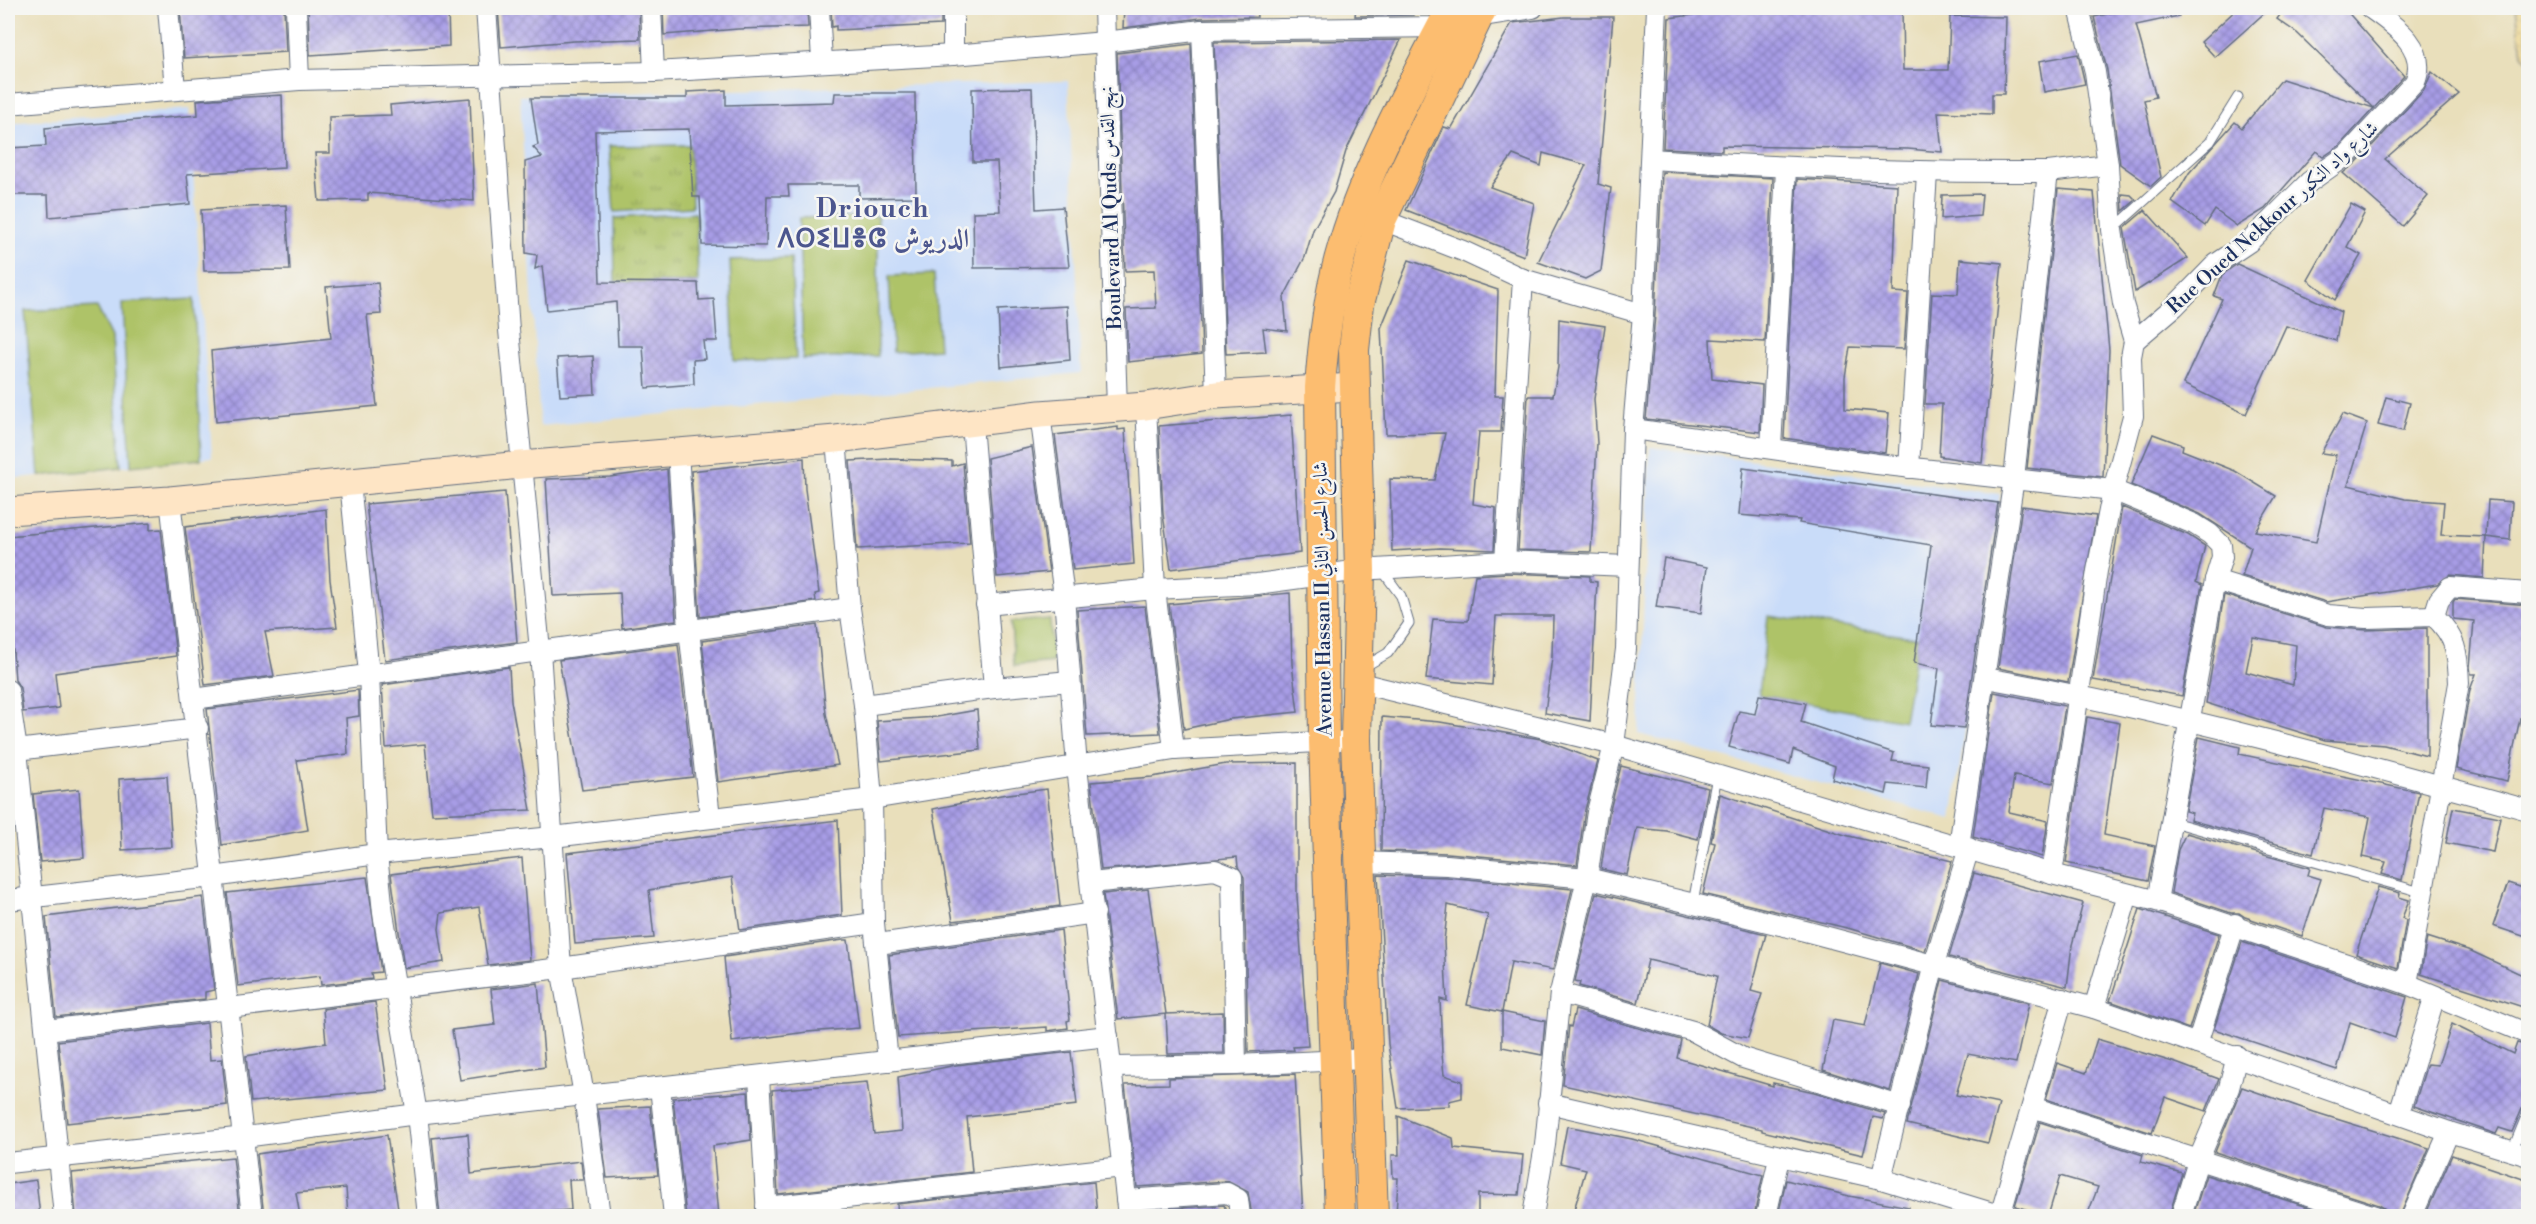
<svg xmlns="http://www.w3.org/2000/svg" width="2536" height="1224" font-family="'Libre Bodoni',Amiri,'Noto Sans Tifinagh',serif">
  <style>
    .built { fill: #c9dcf9 }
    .grass { fill: #aec367; stroke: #647962; stroke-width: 1.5 }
    .sand { fill: url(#sand-dots); stroke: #84847e; stroke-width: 1.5 }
    .park { fill: url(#park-tufts); stroke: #647962; stroke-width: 1.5 }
    .building { fill: url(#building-cross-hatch); fill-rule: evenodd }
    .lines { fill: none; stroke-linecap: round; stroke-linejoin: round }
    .lane-casing { stroke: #636d7f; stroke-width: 11 }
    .street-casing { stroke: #636d7f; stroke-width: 22 }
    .secondary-casing { stroke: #636d7f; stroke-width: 29 }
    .primary-casing { stroke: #636d7f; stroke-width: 32 }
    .lane { stroke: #fff; stroke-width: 9 }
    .street { stroke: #fff; stroke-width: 20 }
    .secondary { stroke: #fee5c5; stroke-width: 27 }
    .primary { stroke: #fcbd6f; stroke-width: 30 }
    .labels { text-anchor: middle; stroke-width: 5; stroke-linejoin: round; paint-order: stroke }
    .street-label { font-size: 20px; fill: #1b2f5e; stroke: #f6f6f2 }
    .district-label { font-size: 26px; font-weight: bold; letter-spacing: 1.5px; fill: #4c568e; stroke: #f6f6f2 }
  </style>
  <defs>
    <pattern id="sand-dots" width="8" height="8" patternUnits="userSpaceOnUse" patternTransform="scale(1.5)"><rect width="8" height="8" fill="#eeda9e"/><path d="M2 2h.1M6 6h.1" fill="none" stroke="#ccbb8a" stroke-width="1.8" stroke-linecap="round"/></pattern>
    <pattern id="park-tufts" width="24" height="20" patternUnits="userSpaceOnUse" patternTransform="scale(1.5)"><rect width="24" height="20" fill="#aec367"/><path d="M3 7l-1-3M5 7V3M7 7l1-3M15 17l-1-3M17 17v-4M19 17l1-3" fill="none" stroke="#8d9f58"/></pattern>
    <pattern id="building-cross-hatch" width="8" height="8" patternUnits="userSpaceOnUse" patternTransform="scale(1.5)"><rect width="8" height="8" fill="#a89de6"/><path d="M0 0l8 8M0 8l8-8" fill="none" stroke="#8880be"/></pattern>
  </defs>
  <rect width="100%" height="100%" fill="#f6f6f2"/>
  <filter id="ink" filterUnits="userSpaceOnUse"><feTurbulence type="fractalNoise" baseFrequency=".0167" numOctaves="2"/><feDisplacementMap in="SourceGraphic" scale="12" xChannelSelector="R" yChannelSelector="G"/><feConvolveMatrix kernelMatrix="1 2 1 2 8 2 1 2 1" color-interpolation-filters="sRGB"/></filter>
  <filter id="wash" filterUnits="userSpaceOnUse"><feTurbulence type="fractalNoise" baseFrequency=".008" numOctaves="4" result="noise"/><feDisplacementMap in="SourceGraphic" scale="24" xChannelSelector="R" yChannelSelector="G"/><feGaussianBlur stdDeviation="1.35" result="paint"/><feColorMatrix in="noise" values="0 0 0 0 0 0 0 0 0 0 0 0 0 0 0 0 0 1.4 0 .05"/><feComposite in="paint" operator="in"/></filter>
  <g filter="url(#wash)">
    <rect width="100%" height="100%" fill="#e9dfbb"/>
    <!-- built -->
    <g class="built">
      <path d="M1068 81 1081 373 540 426 520 96Z"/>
      <path d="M189 109 212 457 8 479V123Z"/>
      <path d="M1650 447 2000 494 1952 819 1639 734Z"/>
    </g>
    <!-- grass -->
    <g class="grass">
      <path d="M878 216V356L803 359 799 218Z"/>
      <path d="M791 258 796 359 734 361 730 260Z"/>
      <path d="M934 274 939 349 893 352 889 276Z"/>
      <path d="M194 299 201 459 131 466 122 303Z"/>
      <path d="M97 307 112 337 121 467 39 476 25 311Z"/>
      <path d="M1768 616 1918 638 1904 721 1759 695Z"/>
      <path d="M1050 619 1053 662 1014 666 1011 622Z"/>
    </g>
    <!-- sand -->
    <path class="sand" d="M2516 8H2528V61L2522 54Z"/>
    <!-- park -->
    <g class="park">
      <path d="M690 145 692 207 614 212 609 146Z"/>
      <path d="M696 213 698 283 615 282 614 218Z"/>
    </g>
    <g id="blocks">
      <!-- building -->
      <g class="building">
        <path d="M180 8H284L286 52 184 58Z"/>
        <path d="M308 8H448L449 46 310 55Z"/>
        <path d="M498 8H639L640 39 574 41 501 47Z"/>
        <path d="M663 8H807L808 27 738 29 664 35Z"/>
        <path d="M831 8H941V25L836 30V26L832 27Z"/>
        <path d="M1124 8H1256L1257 17 1201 18 1123 28Z"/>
        <path d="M1356 8H1417L1413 15 1355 16Z"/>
        <path d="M1747 8H1847L1877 12 1902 8 1903 70H1948L1950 16 2006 17 2004 94H1992V114L1938 112 1942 152 1908 149 1722 146V151L1663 148 1669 18Z"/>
        <path d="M2114 8H2178L2179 16 2136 25 2156 97 2144 100 2161 177 2151 186 2120 164 2107 70 2094 17 2115 12Z"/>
        <path d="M2238 8H2270L2215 57 2201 42Z"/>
        <path d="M2285 8H2344L2404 76 2374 108 2297 33 2277 19Z"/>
        <path d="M1564 17H1613L1598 184 1611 188 1601 271 1585 279 1538 262 1586 165 1543 153 1541 166 1513 155 1490 187 1534 203 1524 256 1406 210 1444 127 1451 129 1512 23Z"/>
        <path d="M1401 40 1346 151 1334 192 1313 230 1305 257 1284 297 1287 331 1263 328 1266 352 1226 354 1214 42Z"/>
        <path d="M1191 44 1202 354 1128 362 1126 309 1156 308 1154 270 1125 271 1117 53Z"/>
        <path d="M2078 54 2085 84 2044 92 2039 61Z"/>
        <path d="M2432 72 2459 94 2385 159 2428 196 2403 226 2343 173 2356 163 2424 90Z"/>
        <path d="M2282 79 2374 108 2339 146 2323 157 2316 151 2265 209 2237 226 2215 210 2205 226 2172 202 2189 173 2235 122 2242 128Z"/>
        <path d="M1032 88 1036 209 1063 207 1069 267 974 268 973 212 1000 211 997 162H973L972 89Z"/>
        <path d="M726 90V105L834 102 835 93H915L916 197 859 198V185H788L789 196H767L766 246 702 245 700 197H693L689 129 595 131 600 282 698 283 699 300 714 299 717 341H703L705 359 693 360 694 384 646 388 643 346H618L616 302 547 310 542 266 535 269 537 255 526 253 525 162 542 157 533 147 538 145 531 98H687V92Z"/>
        <path d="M282 95 284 168 187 174 190 204 49 217 48 195H8V148L46 146 45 128 198 115 197 100Z"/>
        <path d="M470 98 474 201 368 193V200L319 201 315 153H330L329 117 391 115 390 105Z"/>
        <path d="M1662 172 1773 178 1765 342 1710 339 1712 379 1762 385 1760 432 1646 419 1655 315Z"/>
        <path d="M1797 179 1897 185 1893 292 1908 293 1904 349 1850 347 1845 377V409L1889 413 1885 453 1784 438Z"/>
        <path d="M2058 189 2094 192 2109 350 2103 477 2027 468Z"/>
        <path d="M1982 194 1980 216 1941 219 1942 195Z"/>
        <path d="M2122 194 2131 195 2136 200 2123 211Z"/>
        <path d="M2351 204 2365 212 2347 247 2361 255 2335 300 2308 280Z"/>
        <path d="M286 205 290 270 204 271 201 210Z"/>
        <path d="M2145 210 2188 258 2135 292 2124 228Z"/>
        <path d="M1960 259 2002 263 1982 463 1939 456 1942 404H1925L1932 293 1958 294Z"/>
        <path d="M1409 260 1498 290 1495 396H1503L1501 432H1479L1473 504 1496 508 1494 550 1440 548 1392 551 1390 479 1435 480 1445 433 1386 434 1381 328Z"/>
        <path d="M2237 264 2341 312 2336 341 2286 326 2246 414 2183 384 2222 299 2214 296 2222 275Z"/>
        <path d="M378 283 381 314 367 315 377 406 216 422 211 351 331 338 326 287Z"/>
        <path d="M1067 306 1070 360 1001 367 998 310Z"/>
        <path d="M1559 319 1605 326 1594 399 1597 443 1591 552 1518 550 1528 396H1553L1558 367Z"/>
        <path d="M593 356 595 394 560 396 557 358Z"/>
        <path d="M2386 397 2410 403 2403 431 2378 425Z"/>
        <path d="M2343 414 2367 423 2348 485 2405 499 2444 502 2441 535 2486 537 2484 578 2450 575 2437 584 2326 602 2242 576 2251 547 2200 514 2131 485 2153 434 2183 445 2182 450 2235 471 2276 496 2255 531 2316 542 2336 455 2321 453Z"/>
        <path d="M1291 415 1300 553 1171 569 1163 514 1159 426Z"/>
        <path d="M1118 427V430L1125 429 1134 564 1073 570 1055 435Z"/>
        <path d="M1032 447 1049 572 997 577 987 458Z"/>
        <path d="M804 458 805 489 819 593 815 594 816 601 700 617 691 471Z"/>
        <path d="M890 459 952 461V466L963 463 970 543 857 549 850 461Z"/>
        <path d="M1743 468 1998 503 1964 728 1931 725 1939 668 1914 663 1931 545 1799 523 1800 520 1739 515Z"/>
        <path d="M667 469 676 620 622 628 620 593 553 596 546 479 610 477Z"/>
        <path d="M505 492 517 642 385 660 366 504Z"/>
        <path d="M2488 500 2512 502 2510 540 2486 537Z"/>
        <path d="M2022 506 2096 516 2068 682 1998 668Z"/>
        <path d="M2122 507 2188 535 2205 546 2196 582 2202 585 2182 696 2093 680Z"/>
        <path d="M326 509 330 580 337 627 265 632 274 676 205 685 185 527Z"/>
        <path d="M150 523V530L161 529 176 656 55 673 59 708 23 712 20 688 15 680 10 609H8V536Z"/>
        <path d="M1664 558 1707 567 1701 613 1656 607Z"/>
        <path d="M1505 573 1590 576V581L1597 582 1590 721 1545 713 1552 657 1553 616H1496L1492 685 1426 679 1433 619 1468 621 1475 575Z"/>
        <path d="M1290 593 1292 664 1298 712 1230 719 1184 729 1169 604Z"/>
        <path d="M2224 595 2327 627 2366 630 2427 628V756L2384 745 2325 740 2206 703ZM2253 637 2296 645 2293 685 2246 672Z"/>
        <path d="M2455 599 2529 605V720L2520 718 2507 781 2456 769 2470 690 2476 674H2471L2470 667 2474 621 2453 619V602Z"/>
        <path d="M1145 606 1160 733 1087 736 1077 610Z"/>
        <path d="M817 625 826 714 838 765 718 782 702 641Z"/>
        <path d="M678 644 693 777 582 790 559 660Z"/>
        <path d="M509 667 511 701 531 810 432 814 425 744 386 748 382 685Z"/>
        <path d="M358 690 359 716 346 718 348 754 297 760 308 830 222 845 207 709Z"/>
        <path d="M1994 692 2065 706 2053 783 2014 776 2009 812 2048 821 2042 857 1973 837Z"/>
        <path d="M1759 695 1806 703 1801 722 1894 753 1892 761 1928 765 1926 788 1888 784 1886 794 1832 779 1835 766 1793 750 1790 764 1729 747 1739 711 1755 714Z"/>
        <path d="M977 710 980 750 881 761 877 721 937 717Z"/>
        <path d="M1382 717 1440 722 1541 739 1598 761 1585 810 1577 865 1448 853 1381 851Z"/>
        <path d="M2087 717 2120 723 2104 835 2155 846 2148 881 2066 863Z"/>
        <path d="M2199 737 2240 747 2239 754 2419 792 2402 880 2382 874 2386 862 2362 857 2370 817 2324 808 2313 854 2190 820 2192 813 2185 811Z"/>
        <path d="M1297 763V896L1308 1046 1293 1047 1294 1050 1248 1052 1244 877 1238 867 1237 857 1101 870 1091 782 1152 777 1226 764Z"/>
        <path d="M1621 766 1708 788 1698 839 1667 831 1637 828 1627 875 1601 869 1609 814Z"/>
        <path d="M167 776 172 847 122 850 119 779Z"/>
        <path d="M79 789 84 858 40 862 33 794Z"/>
        <path d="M1047 789 1060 906 953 921 933 809 1001 795Z"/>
        <path d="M1720 794 1845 835 1952 861 1925 951 1851 929 1703 894 1715 843 1711 842Z"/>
        <path d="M2453 808 2500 817 2493 852 2446 843Z"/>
        <path d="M838 820 842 915 740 930 732 877 649 890 654 938 575 944 567 853Z"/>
        <path d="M2186 833 2310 868 2308 875 2321 879 2302 936 2245 917 2239 913H2231L2171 893 2178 850Z"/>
        <path d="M522 858 530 960 488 965 479 907 441 913 439 929 444 962 404 968 391 874Z"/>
        <path d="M1974 873 2083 903 2072 945 2067 987 1949 957Z"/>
        <path d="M1378 875 1446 877 1572 889 1553 970 1511 962 1502 1012 1467 1005 1488 915 1448 905 1444 941 1447 1001 1440 999 1442 1054 1444 1075 1462 1081V1098L1449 1101V1106L1398 1108 1388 1044Z"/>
        <path d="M367 877 381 972 371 973 372 979 321 985 320 976 238 986 227 893Z"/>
        <path d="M2508 883 2529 890V938L2493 926Z"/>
        <path d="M2378 887 2400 893 2399 897 2409 900 2402 918 2406 920 2398 968 2356 954Z"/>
        <path d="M1148 889 1166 1014 1118 1019 1103 894Z"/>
        <path d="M1596 893 1766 934 1751 991 1762 994 1748 1038 1721 1033 1707 1025 1717 976 1648 960 1638 1003 1579 986 1580 982 1575 981Z"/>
        <path d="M203 897 214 990 205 992V999L56 1017 46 917Z"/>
        <path d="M2140 909 2219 934 2189 1029 2110 1001Z"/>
        <path d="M1061 930 1070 1020 1067 1021 1068 1028 1047 1031V1027L898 1037 889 955Z"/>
        <path d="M2427 937 2471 951 2529 978V1009L2421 974Z"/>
        <path d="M843 940H848L859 1028 807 1032 732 1042 724 957Z"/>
        <path d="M2242 942 2407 997 2395 1038 2350 1022 2337 1070 2214 1029Z"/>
        <path d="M1880 963 1919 974 1890 1091 1823 1070 1833 1020 1865 1026Z"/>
        <path d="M1942 980 2029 1003 2016 1063 1968 1054 1956 1095 1999 1104 1988 1143 1907 1124Z"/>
        <path d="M538 983 545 1067 460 1080 452 1030 495 1025 491 989Z"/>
        <path d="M375 1002 388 1090 251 1102 246 1056 326 1043 323 1009Z"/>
        <path d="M1575 1010 1681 1040 1677 1058 1773 1086V1083L1814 1092 1885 1114 1883 1119 1873 1117 1863 1155 1762 1131V1129L1563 1085 1569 1026 1571 1027Z"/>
        <path d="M1223 1012 1224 1053 1168 1054 1166 1014Z"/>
        <path d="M1502 1012 1545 1021 1542 1055 1502 1047Z"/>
        <path d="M207 1023 210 1060 222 1059 227 1105 67 1123 58 1041Z"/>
        <path d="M2452 1024 2513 1054 2517 1043 2529 1046V1105L2522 1109 2512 1132 2499 1128 2496 1134 2414 1106 2427 1064 2438 1065Z"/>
        <path d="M2097 1039 2176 1063 2219 1079 2206 1111 2165 1097 2152 1133 2046 1099 2057 1063 2086 1073Z"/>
        <path d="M1071 1052 1077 1105 967 1117 972 1172 778 1194 772 1090 867 1082 874 1134 902 1131 898 1077 956 1065Z"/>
        <path d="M1295 1074 1303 1216H1252L1248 1192 1227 1181 1137 1187 1125 1085 1169 1084V1078Z"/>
        <path d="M2242 1087 2314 1112 2429 1148 2400 1216H2387L2384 1208 2379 1205 2215 1152Z"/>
        <path d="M748 1092 751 1140 713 1146 719 1216H686L673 1098Z"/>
        <path d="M650 1106 658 1175 607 1178 598 1109Z"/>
        <path d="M1398 1116 1453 1138 1454 1148 1523 1155 1519 1195 1478 1194V1216H1396L1398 1178H1393L1392 1155H1399Z"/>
        <path d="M2040 1122 2143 1155 2141 1162 2182 1173 2169 1216H2087L2098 1187 2060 1176 2048 1216 2015 1206Z"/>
        <path d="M1567 1126 1632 1139 1763 1175 1754 1216H1601L1574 1210 1586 1169 1560 1163Z"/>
        <path d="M468 1134 471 1174 581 1161 583 1180H569L571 1210 494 1216H440L432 1138Z"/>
        <path d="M387 1135 399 1216H348L346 1188 296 1193 300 1216H264L257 1154Z"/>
        <path d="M2452 1155 2529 1181V1216H2425Z"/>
        <path d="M233 1157 240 1216H76L72 1173Z"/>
        <path d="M2206 1175 2337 1216H2193Z"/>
        <path d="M36 1180 40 1216H8V1184Z"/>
        <path d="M1786 1180 1849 1196 1909 1207 1908 1216H1778Z"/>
        <path d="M1094 1182 1097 1216H898L897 1204Z"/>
        <path d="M1224 1205 1228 1216H1140V1211Z"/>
      </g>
    </g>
  </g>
  <g filter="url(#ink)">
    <use href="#blocks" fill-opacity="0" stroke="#636d7f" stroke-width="1.5"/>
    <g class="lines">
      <!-- lane casing -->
      <g class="lane-casing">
        <g id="lane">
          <path d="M2112 230 2210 142 2238 97"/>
          <path d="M1364 667 1388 653 1409 623 1401 596 1382 570"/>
          <path d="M2173 822 2421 892"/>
          <path d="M1693 903 1717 776"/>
          <path d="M2512 1151 2528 1112"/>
        </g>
      </g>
      <!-- street casing -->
      <g class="street-casing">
        <g id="street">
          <path d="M168 8 175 89"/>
          <path d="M296 8 299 80"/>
          <path d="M486 8 509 330 540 650 561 968 584 1095 600 1216"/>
          <path d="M651 8 654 72"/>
          <path d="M819 8 822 61"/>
          <path d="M1104 8 1117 408"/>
          <path d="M1202 30 1216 395"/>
          <path d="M953 55V8"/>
          <path d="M8 104 299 80 654 72 953 55 1105 42 1202 30 1442 27 1477 17 1533 8"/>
          <path d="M1651 159C1784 168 1915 173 2048 172"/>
          <path d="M1372 216 1463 251 1523 279 1643 314"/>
          <path d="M2134 341 2174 307 2216 264 2249 242 2309 182 2347 155 2415 82C2429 48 2394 25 2370 8"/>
          <path d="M1146 406 1155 589 1174 750"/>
          <path d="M1040 414 1064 596 1077 767 1128 1216"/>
          <path d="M972 424 994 688"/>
          <path d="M1633 429 1877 464 2113 490 2194 524 2210 534 2221 545 2222 557 2215 580 2157 901"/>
          <path d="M836 439 850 608 864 705 872 799 874 923 888 1061"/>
          <path d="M1771 448 1786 169"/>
          <path d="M678 451 689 630 710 817"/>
          <path d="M1909 468 1927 173"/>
          <path d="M350 482 369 674 377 854 383 913 417 1114 428 1216"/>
          <path d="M170 500 252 1216"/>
          <path d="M1505 561 1523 279"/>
          <path d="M2215 580 2328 615 2366 618 2434 616C2456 637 2458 653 2459 683L2407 984"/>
          <path d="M986 605 1155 589 1257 584 1360 570 1505 561 1628 566"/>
          <path d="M2434 616 2439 600 2450 587 2528 593"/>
          <path d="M1986 678C2169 711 2349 760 2528 810"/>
          <path d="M1356 682 1614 745 2052 874 2157 901 2407 984 2528 1034"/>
          <path d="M8 690 17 750 64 1216"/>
          <path d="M194 699 850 608"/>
          <path d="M864 705 994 688 1070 681"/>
          <path d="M17 750 198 728"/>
          <path d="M1959 846 2014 478 2048 172 2108 165"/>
          <path d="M1360 862 1447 865 1587 878 1805 931 2094 1008 2449 1132 2528 1156"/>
          <path d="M2052 874 2097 571 2113 490 2133 416 2131 357 2134 341 2123 304 2112 230 2108 165 2095 72 2079 8"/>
          <path d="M1091 883 1215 870 1232 877 1236 1065"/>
          <path d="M8 900 213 877 377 854 553 837 872 799 1174 750 1336 741"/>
          <path d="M878 944 1095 913"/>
          <path d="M1560 993 1693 1031 1743 1058 1900 1106"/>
          <path d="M2094 1008 2128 894"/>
          <path d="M46 1030 561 968 874 923"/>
          <path d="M2197 1044 2235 924"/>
          <path d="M1113 1067 1236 1065 1366 1059"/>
          <path d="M759 1077 767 1216"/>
          <path d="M660 1087 674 1216"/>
          <path d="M1548 1103 1881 1179 2002 1216"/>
          <path d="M2032 1107 2375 1216"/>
          <path d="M2399 1113 2435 996"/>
          <path d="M8 1163 245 1137 417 1114 1108 1036"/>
          <path d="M1881 1179 1934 964 1969 848"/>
          <path d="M1126 1200 1227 1193 1238 1199 1240 1216"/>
          <path d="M766 1207 1122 1167"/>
          <path d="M1533 1216 1545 1145 1560 993 1587 878 1597 812 1614 745 1626 649 1633 429 1643 314 1657 8"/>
          <path d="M1766 1216 1779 1158"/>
          <path d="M2000 1216 2063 999"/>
          <path d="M2181 1216 2198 1161 2229 1088 2237 1056"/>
          <path d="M2412 1216 2449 1132"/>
        </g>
      </g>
      <!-- secondary casing -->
      <g class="secondary-casing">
        <path id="secondary" d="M8 511 170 500 521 465 836 439 1040 414 1146 406 1216 395 1353 387"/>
      </g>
      <!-- primary casing -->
      <g class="primary-casing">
        <g id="primary">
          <path d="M1340 1216 1324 742 1320 388C1323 344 1328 300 1340 257 1364 170 1411 87 1452 8"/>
          <path d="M1373 1216 1356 740 1360 570 1354 350 1359 304 1381 220 1482 8"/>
        </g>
      </g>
      <!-- lane -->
      <use href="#lane" class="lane"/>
      <!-- street -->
      <use href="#street" class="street"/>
      <!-- secondary -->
      <use href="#secondary" class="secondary"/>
      <!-- primary -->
      <use href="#primary" class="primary"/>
    </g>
  </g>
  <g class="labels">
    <!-- street labels -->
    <g class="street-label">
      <text transform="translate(1110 208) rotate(-92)" y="7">Boulevard Al Quds نهج القدس</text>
      <text transform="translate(2272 217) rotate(-42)" y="7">Rue Oued Nekkour شارع واد النکور</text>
      <text transform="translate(1322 599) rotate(-91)" y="7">Avenue Hassan II شارع الحسن الثاني</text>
    </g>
    <!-- district labels -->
    <g class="district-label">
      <text x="873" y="217">Driouch<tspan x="873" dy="30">ⴷⵔⵉⵡⴻⵛ الدريوش</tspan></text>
    </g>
  </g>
  <!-- margin -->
  <rect width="2536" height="1224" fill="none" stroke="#f6f6f2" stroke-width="30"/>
</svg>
